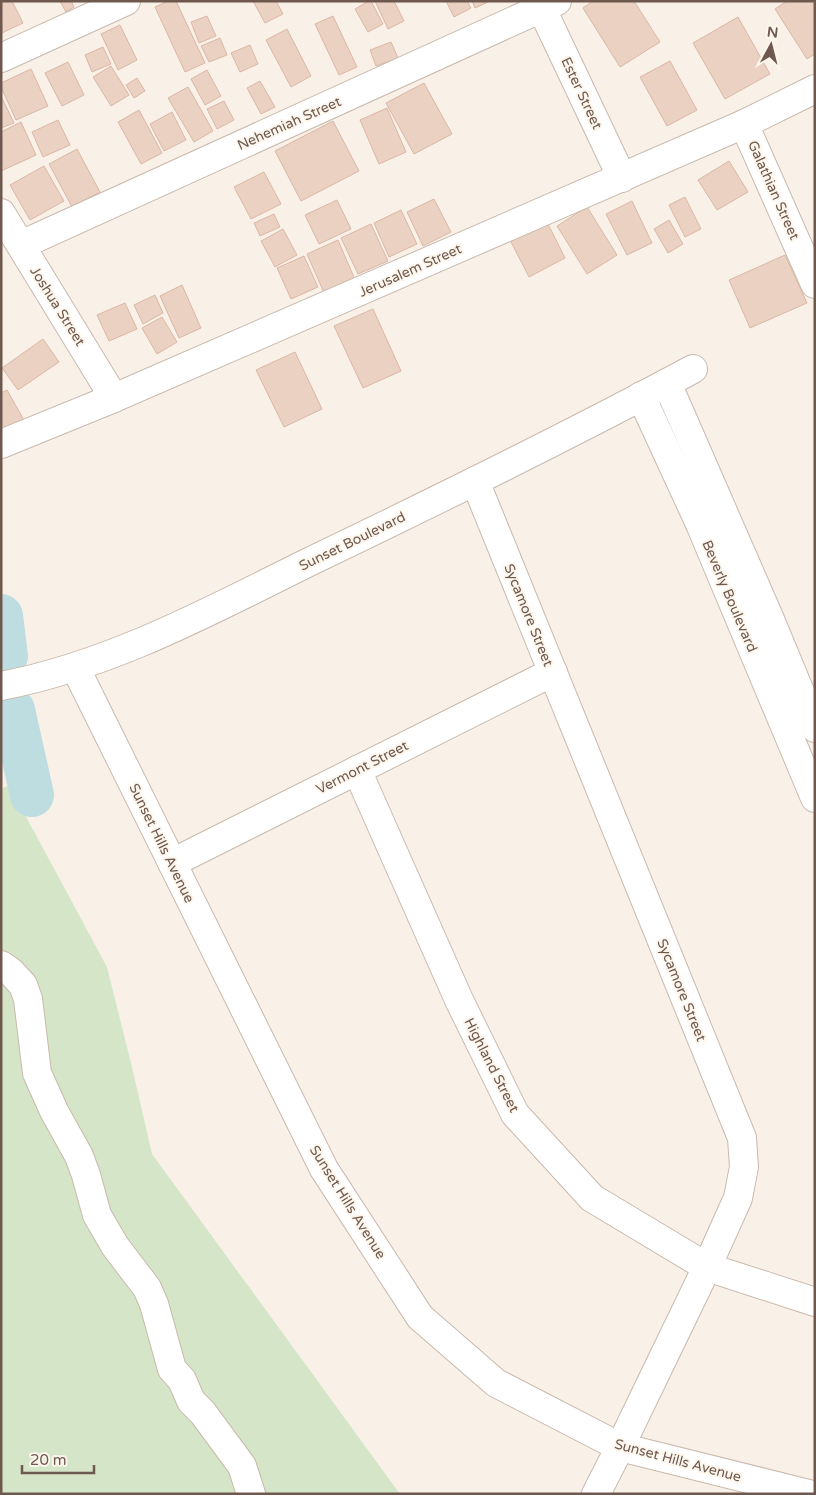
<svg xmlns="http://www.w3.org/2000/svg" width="816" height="1495" font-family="'Varela Round',sans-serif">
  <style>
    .green { fill: #d5e5c7 }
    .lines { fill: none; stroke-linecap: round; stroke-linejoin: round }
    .river { stroke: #bedde0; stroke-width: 44 }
    .building { fill: #ebd1c2; stroke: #dbb7a5 }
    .minor-casing { stroke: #c9b9ae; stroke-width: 30 }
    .minor { stroke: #fff; stroke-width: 28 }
    .labels { text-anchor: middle; stroke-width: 4; stroke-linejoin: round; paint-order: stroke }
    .street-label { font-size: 14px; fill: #6f594f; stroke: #fcf6ed }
  </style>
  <rect width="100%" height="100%" fill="#f9f1e7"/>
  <!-- green -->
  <path class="green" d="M9 785 107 967 132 1067 152 1154 400 1494H1V789Z"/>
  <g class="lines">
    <!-- river -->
    <g class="river">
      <path d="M1 616 6 656"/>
      <path d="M13 710 32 795"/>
    </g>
  </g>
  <!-- building -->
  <g class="building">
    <path d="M1 1H12L23 23 2 33Z"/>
    <path d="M60 1H71L74 7 66 12Z"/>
    <path d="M168 1H176L205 63 185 72 155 7Z"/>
    <path d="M253 1H276L283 14 265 23Z"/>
    <path d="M369 1H371L383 24 368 32 355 9Z"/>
    <path d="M375 1H394L404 21 388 29Z"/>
    <path d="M446 1H467L471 8 454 17Z"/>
    <path d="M472 1H490L475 8Z"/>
    <path d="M593 1H634L660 42 620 67 583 8Z"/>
    <path d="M787 1H815V54L807 59 775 9Z"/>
    <path d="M207 16 216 36 199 43 191 22Z"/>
    <path d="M333 16 357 67 339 75 315 24Z"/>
    <path d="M738 17 770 74 725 99 693 43Z"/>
    <path d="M120 25 137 60 118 70 101 34Z"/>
    <path d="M287 29 311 76 291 87 266 40Z"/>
    <path d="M220 38 227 55 209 62 201 46Z"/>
    <path d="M391 42 398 58 376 66 370 50Z"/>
    <path d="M250 45 258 64 240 72 231 53Z"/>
    <path d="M103 47 111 64 92 72 85 55Z"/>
    <path d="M670 61 697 110 667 126 640 77Z"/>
    <path d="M68 62 84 95 62 106 45 73Z"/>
    <path d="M111 66 129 95 111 106 93 77Z"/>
    <path d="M31 69 48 106 16 120 1 87V83Z"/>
    <path d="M207 70 221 96 205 105 191 79Z"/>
    <path d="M137 78 145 91 134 98 126 85Z"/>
    <path d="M260 81 275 107 261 114 247 88Z"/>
    <path d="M424 83 452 134 414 154 386 103Z"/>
    <path d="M188 87 213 131 194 142 168 98Z"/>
    <path d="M1 96 14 123 1 128Z"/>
    <path d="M224 101 234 120 217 129 207 109Z"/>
    <path d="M387 108 406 152 379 164 360 120Z"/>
    <path d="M139 110 162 153 141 164 118 122Z"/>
    <path d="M172 112 186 140 164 151 150 124Z"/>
    <path d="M58 120 70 145 43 157 32 132Z"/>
    <path d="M333 121 359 171 301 201 275 151Z"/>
    <path d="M21 122 36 155 1 171V132Z"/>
    <path d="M77 149 100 192 72 207 49 164Z"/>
    <path d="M729 161 748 192 717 210 698 180Z"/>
    <path d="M44 166 64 201 30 220 10 185Z"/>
    <path d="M264 172 281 204 251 219 234 187Z"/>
    <path d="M685 197 701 229 685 237 669 205Z"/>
    <path d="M434 199 451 232 423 246 407 212Z"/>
    <path d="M337 200 351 229 319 244 305 215Z"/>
    <path d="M632 201 652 243 627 255 606 214Z"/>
    <path d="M587 207 617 255 587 274 557 226Z"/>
    <path d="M401 210 417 244 389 257 374 223Z"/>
    <path d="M274 214 280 227 260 236 254 223Z"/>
    <path d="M669 220 683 244 668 253 654 229Z"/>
    <path d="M547 222 565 258 529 277 510 240Z"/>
    <path d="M371 224 388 261 358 274 341 238Z"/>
    <path d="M283 229 297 255 275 267 261 241Z"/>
    <path d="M338 240 356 282 325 295 307 254Z"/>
    <path d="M785 255 807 303 750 328 729 280Z"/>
    <path d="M304 256 318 287 291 299 277 268Z"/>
    <path d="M182 285 201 328 179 338 160 296Z"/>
    <path d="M155 295 163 313 143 324 134 305Z"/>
    <path d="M125 303 137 329 109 341 97 315Z"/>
    <path d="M373 309 401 371 363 388 334 326Z"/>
    <path d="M162 317 177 342 157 354 142 328Z"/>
    <path d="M43 339 59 362 18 390 2 368Z"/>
    <path d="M295 352 322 409 284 427 256 370Z"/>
    <path d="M7 390 25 422 1 435V393Z"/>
  </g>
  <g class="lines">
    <!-- minor casing -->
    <g class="minor-casing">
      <g id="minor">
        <path d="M542 9 622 178"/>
        <path d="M1 58 126 1"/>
        <path d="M744 124 815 284"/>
        <path d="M1 213 114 398"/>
        <path d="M21 245 557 1"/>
        <path d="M667 383 769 617 815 728"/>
        <path d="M641 396 700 524 815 798"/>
        <path d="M1 444 114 398 744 124 815 89"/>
        <path d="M475 481 742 1138 744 1167 738 1198 707 1267 620 1447 596 1494"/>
        <path d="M75 667 324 1169 420 1317 496 1383 620 1447 809 1494"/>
        <path d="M1 686C111 665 210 611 309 562 438 500 567 437 693 369"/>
        <path d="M357 770 459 1000 515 1114 592 1198 707 1267 815 1302"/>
        <path d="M172 863 553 672"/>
        <path d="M1 965 11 972 23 985 28 999 37 1073 54 1111 79 1156 86 1175 97 1215 115 1246 147 1288 154 1304 172 1369 182 1380 191 1401 203 1413 242 1466 251 1494"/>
      </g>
    </g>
    <!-- minor -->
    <use href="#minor" class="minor"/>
  </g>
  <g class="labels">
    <!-- street labels -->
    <g class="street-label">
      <text transform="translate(582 93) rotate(65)" y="5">Ester Street</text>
      <text transform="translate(289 123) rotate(-24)" y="5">Nehemiah Street</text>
      <text transform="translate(774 190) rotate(66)" y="5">Galathian Street</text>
      <text transform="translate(410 270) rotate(-24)" y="5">Jerusalem Street</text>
      <text transform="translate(58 306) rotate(58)" y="5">Joshua Street</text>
      <text transform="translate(352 541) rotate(-26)" y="5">Sunset Boulevard</text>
      <text transform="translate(730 596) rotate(67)" y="5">Beverly Boulevard</text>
      <text transform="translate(529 615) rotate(68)" y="5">Sycamore Street</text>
      <text transform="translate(362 767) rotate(-27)" y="5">Vermont Street</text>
      <text transform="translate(162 843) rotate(64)" y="5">Sunset Hills Avenue</text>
      <text transform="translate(682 990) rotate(68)" y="5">Sycamore Street</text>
      <text transform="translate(492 1065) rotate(63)" y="5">Highland Street</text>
      <text transform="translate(348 1202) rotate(58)" y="5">Sunset Hills Avenue</text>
      <text transform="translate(678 1460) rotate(15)" y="5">Sunset Hills Avenue</text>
    </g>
  </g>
  <!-- border -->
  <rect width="816" height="1495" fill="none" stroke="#6f594f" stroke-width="5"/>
  <!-- north arrow -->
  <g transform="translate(771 45) rotate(7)" stroke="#fcf6ed" stroke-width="4" paint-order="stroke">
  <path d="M0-4L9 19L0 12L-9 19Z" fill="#6f594f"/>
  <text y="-8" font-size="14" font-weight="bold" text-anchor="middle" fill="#6f594f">N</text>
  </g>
  <!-- scale -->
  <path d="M22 1465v8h72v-8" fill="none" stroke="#6f594f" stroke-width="2.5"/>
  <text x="30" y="1465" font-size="15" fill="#6f594f" stroke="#fcf6ed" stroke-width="4" paint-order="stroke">20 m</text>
</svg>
